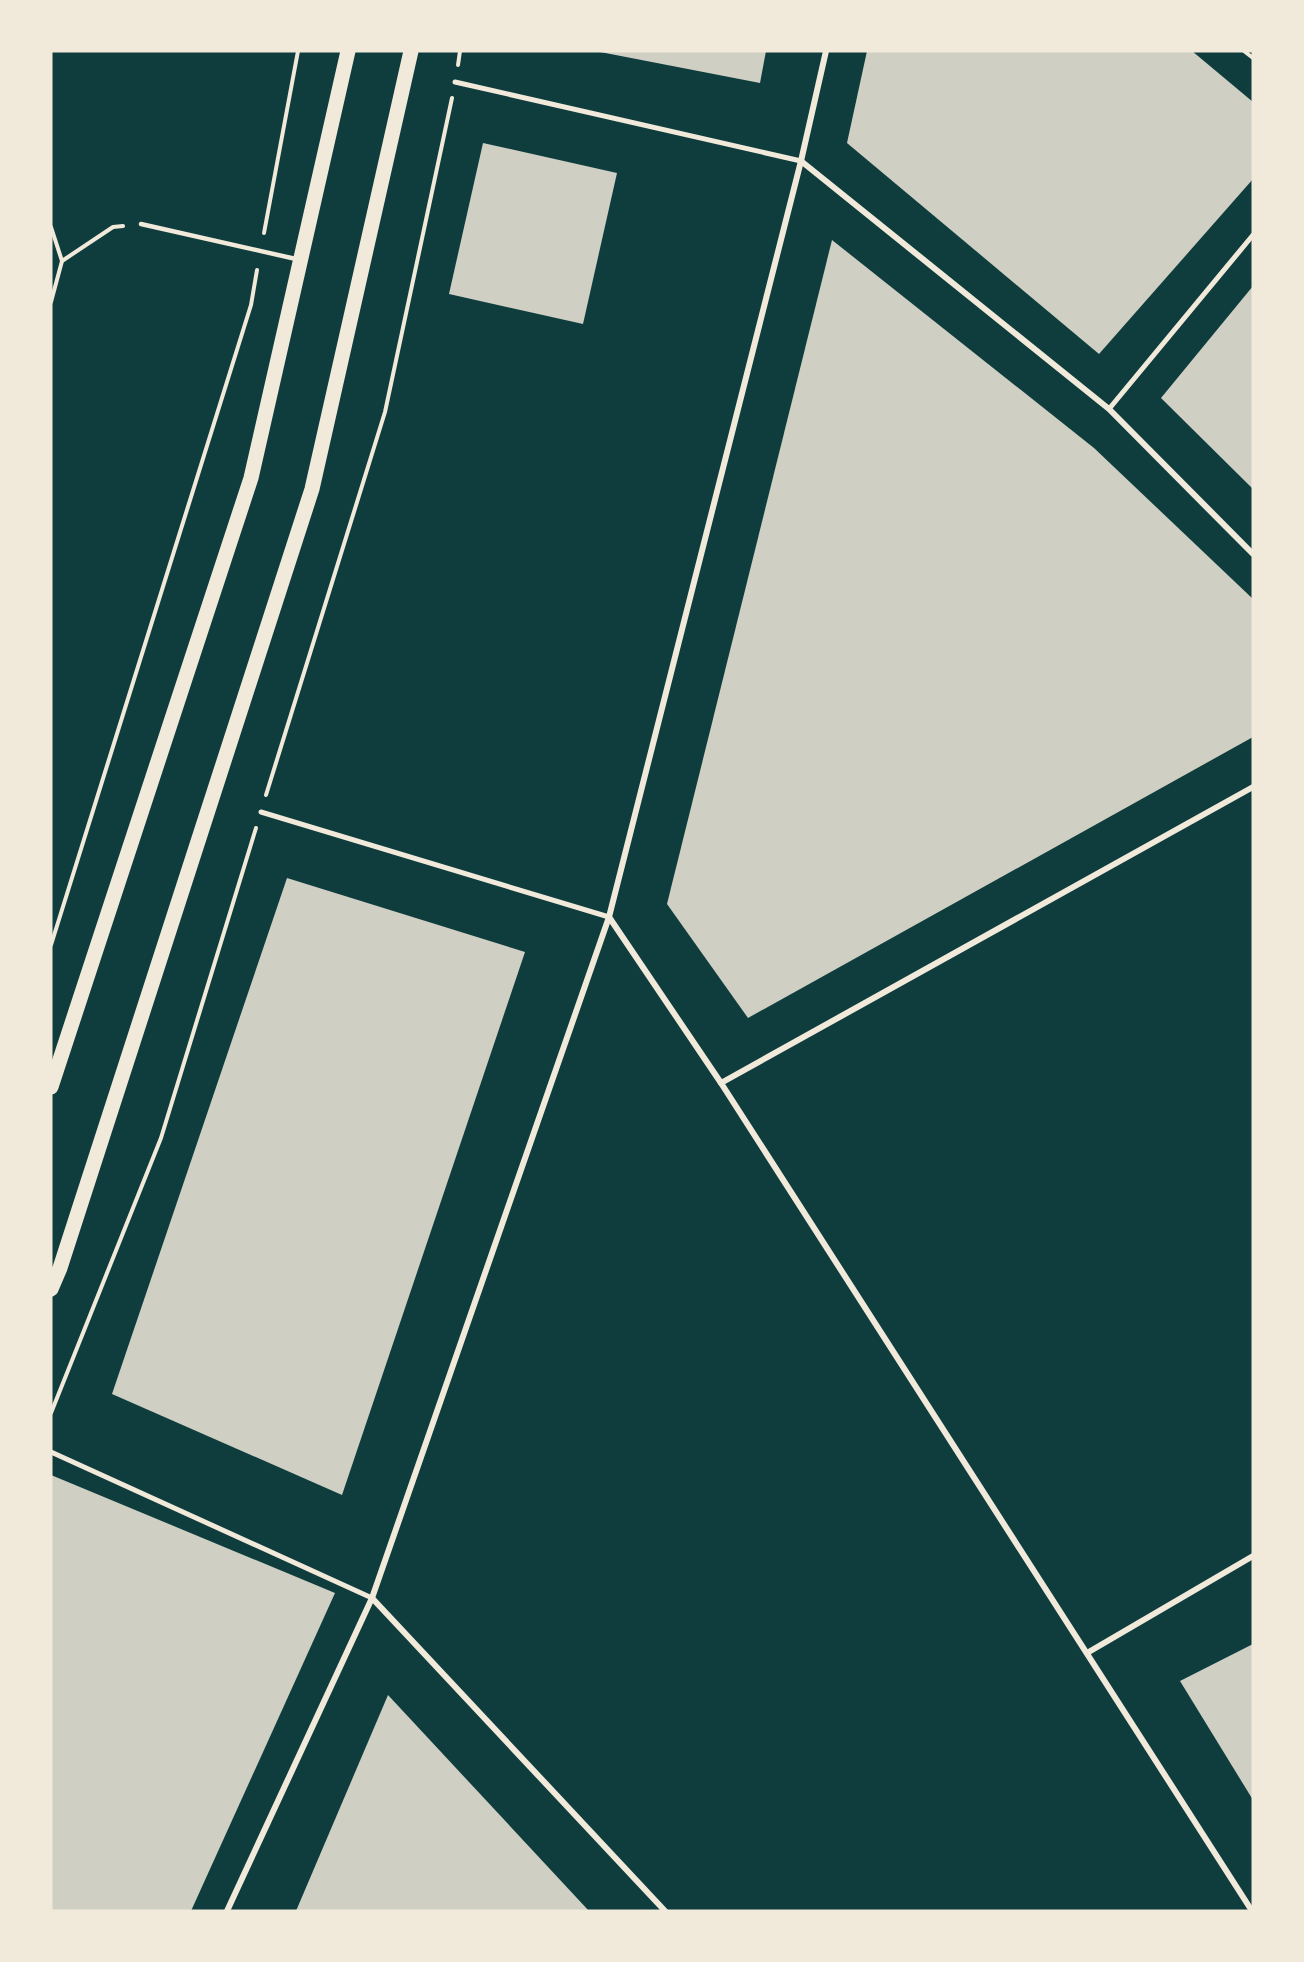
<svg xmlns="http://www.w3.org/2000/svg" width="1304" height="1962" font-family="'Space Grotesk',sans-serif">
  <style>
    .building { fill: #cfcfc3 }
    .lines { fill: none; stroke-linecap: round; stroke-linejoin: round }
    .path { stroke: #f1e9da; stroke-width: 4 }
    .service { stroke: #f1e9da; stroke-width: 4.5 }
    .pedestrian { stroke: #f1e9da; stroke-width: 5 }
    .minor { stroke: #f1e9da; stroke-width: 6 }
    .primary { stroke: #f1e9da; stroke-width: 15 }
  </style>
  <rect width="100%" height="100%" fill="#0f3d3e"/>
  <!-- building -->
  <g class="building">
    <path d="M595 51H766L760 83Z"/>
    <path d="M867 51H1192L1253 102V179L1099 354 847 143Z"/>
    <path d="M483 143 617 173 583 324 449 294Z"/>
    <path d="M832 240 1094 448 1253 599V737L748 1018 667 904Z"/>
    <path d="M1253 286V489L1161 398Z"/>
    <path d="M287 878 525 952 342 1495 112 1394Z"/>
    <path d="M51 1475 335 1593 191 1911H51Z"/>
    <path d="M1253 1644V1800L1180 1681Z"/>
    <path d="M388 1695 589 1911H296Z"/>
  </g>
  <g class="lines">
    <!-- path -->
    <g class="path">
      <path d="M1244 51 1253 58"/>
      <path d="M458 65 460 51"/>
      <path d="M51 227 62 261 51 302"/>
      <path d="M264 233 298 51"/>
      <path d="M62 261 113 227 123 226"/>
      <path d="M266 795 385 412 452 98"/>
      <path d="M51 945 251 305 257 270"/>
      <path d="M51 1413 161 1138 256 828"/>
    </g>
    <!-- service -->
    <path class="service" d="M141 224 296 259"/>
    <!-- pedestrian -->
    <g class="pedestrian">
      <path d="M455 82 801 161"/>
      <path d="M1109 409 1253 235"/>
      <path d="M261 812 609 917"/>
      <path d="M51 1452 372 1598"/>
    </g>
    <!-- minor -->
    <g class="minor">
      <path d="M801 161 1109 409 1253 554"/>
      <path d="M609 917 721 1083 1252 1911"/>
      <path d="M721 1083 1253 787"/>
      <path d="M372 1598 665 1911"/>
      <path d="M1087 1653 1253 1556"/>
      <path d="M227 1911 372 1598 609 917 801 161 826 51"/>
    </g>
    <!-- primary -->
    <g class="primary">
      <path d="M51 1087 251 478 348 51"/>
      <path d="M51 1289 60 1268 312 489 411 51"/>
    </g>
  </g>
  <!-- border -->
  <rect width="1304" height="1962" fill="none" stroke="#f1e9da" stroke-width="105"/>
</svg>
